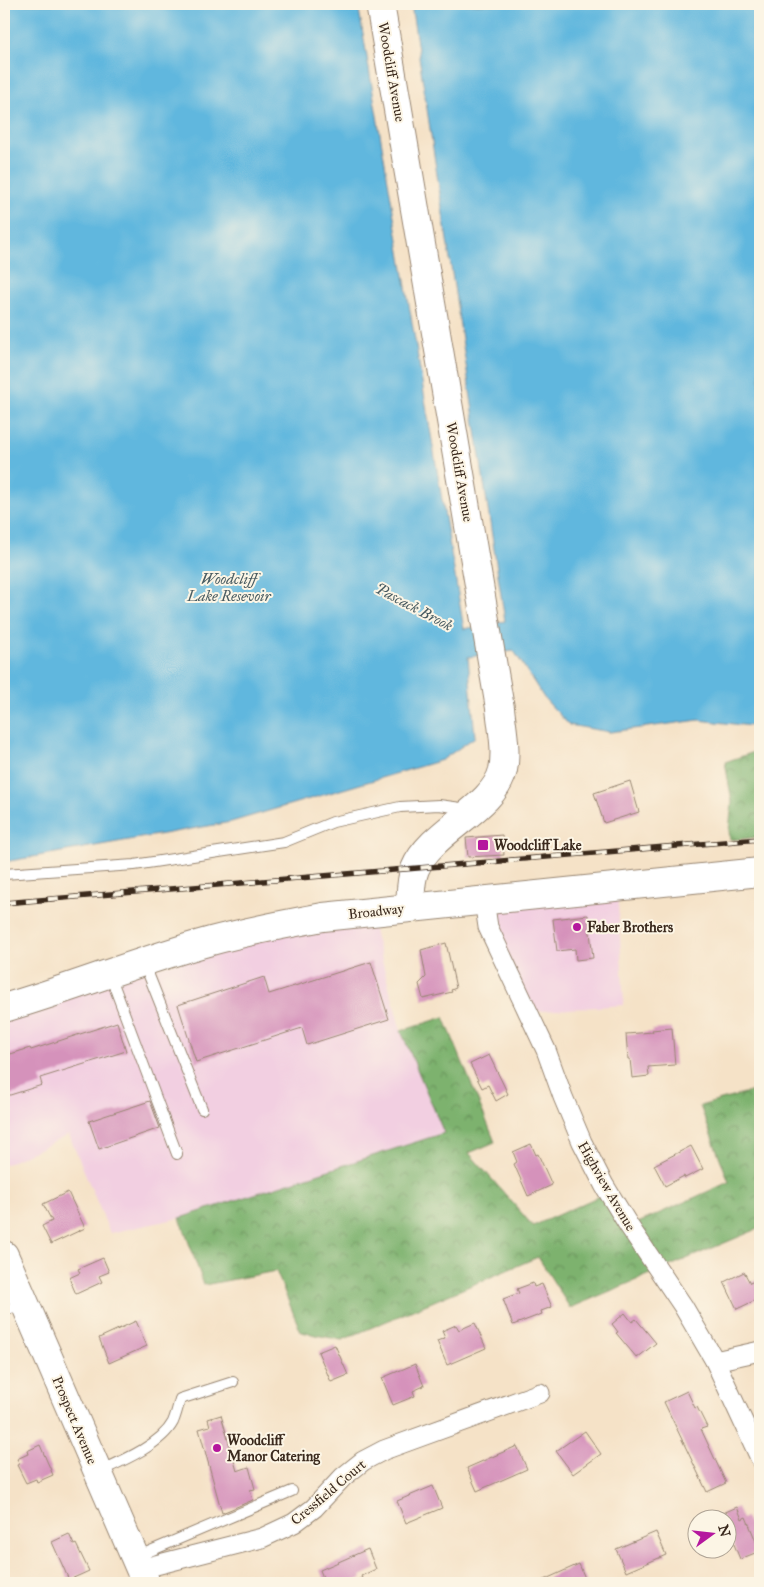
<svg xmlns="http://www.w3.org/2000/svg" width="764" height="1587" font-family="'IM FELL Great Primer',serif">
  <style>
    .built { fill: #f2cfe1 }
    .forest { fill: url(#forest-crowns); stroke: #5c6e46 }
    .water { fill: #61b7de; stroke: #4e707e }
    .building { fill: #d592bb }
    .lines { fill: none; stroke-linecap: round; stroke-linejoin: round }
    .lane-casing { stroke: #988672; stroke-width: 12 }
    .street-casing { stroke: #988672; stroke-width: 21 }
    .secondary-casing { stroke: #988672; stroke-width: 30 }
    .lane { stroke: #fff; stroke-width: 10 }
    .street { stroke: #fff; stroke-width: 19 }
    .secondary { stroke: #fff; stroke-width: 28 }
    .rail-casing { stroke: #3b2a1e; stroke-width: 5.5 }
    .rail { stroke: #fcf5e5; stroke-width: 4; stroke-dasharray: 11; stroke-linecap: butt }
    .poi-dot { fill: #b5179e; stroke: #fcf5e5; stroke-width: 2 }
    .labels { text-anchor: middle; stroke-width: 4; stroke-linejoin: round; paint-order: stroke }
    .street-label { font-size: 14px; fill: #3b2a1e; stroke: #fcf5e5 }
    .poi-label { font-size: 14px; font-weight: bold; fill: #3b2a1e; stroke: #fcf5e5; text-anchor: start }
    .water-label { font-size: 15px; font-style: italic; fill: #485b61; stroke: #fcf5e5 }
  </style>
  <defs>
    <pattern id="forest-crowns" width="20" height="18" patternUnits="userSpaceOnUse" patternTransform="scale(1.25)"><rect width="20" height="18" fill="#7db26e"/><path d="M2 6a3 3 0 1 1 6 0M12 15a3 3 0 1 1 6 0" fill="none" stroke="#68915a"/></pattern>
  </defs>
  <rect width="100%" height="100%" fill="#fcf5e5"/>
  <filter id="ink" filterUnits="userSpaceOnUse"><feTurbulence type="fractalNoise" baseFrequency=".02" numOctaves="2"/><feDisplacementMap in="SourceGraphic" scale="10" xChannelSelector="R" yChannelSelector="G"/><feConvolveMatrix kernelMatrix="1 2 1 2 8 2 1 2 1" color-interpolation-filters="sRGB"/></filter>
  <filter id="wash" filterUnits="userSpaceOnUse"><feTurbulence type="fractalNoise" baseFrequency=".0096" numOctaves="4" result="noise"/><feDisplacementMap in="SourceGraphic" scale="20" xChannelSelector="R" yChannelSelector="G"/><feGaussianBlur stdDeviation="1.12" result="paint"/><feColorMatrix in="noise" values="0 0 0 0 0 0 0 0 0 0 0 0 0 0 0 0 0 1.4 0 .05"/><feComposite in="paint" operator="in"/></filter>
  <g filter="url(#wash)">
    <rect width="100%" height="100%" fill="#f5e2c7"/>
    <!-- built -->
    <g class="built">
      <path d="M617 887 624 1005 528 1012 484 900Z"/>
      <path d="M369 912 401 1031 444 1133 180 1218 110 1233 69 1135 4 1165V1008Z"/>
    </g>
    <!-- forest -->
    <g class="forest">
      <path d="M760 750V837L730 840 729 830 732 802 725 762Z"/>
      <path d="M444 1017 495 1142 469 1153 533 1226 613 1190 629 1227 729 1182 700 1106 760 1089V1228L570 1308 538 1257 342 1340 301 1332 276 1271 204 1285 180 1218 444 1133 401 1031Z"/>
    </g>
    <!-- water -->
    <path class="water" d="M4 4H358L464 629 505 621 411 4H760V727L699 720 610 732 569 725 544 698 514 651 468 657 475 737 442 760 231 822 4 862Z"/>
    <g id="blocks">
      <!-- building -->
      <g class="building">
        <path d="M630 781 639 812 604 823 594 793Z"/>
        <path d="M502 835 504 855 468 857 466 838Z"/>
        <path d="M588 915 593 958 576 960 575 949 557 951 553 919Z"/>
        <path d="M446 943 456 988 451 990 452 992 423 999 419 984 426 977 421 950Z"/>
        <path d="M371 962 389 1019 307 1045 302 1028 196 1062 178 1005 264 977 269 994Z"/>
        <path d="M117 1022 126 1051 40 1078 42 1085 7 1096 4 1086V1056L30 1048 31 1050Z"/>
        <path d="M672 1028 675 1065 648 1067 649 1076 632 1078 630 1059H628L626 1034 653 1032 652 1030Z"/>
        <path d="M489 1055 508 1094 496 1101 488 1085 482 1088 470 1064Z"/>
        <path d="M150 1101 160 1128 99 1149 89 1121Z"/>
        <path d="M531 1144 536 1155 538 1154 552 1185 528 1196 514 1164 517 1162 513 1152Z"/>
        <path d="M691 1146 703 1169 685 1178 684 1176 665 1186 654 1165Z"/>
        <path d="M68 1192 85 1228 51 1244 42 1226 52 1221 43 1204Z"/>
        <path d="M103 1258 109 1272 99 1276 102 1282 76 1294 69 1278 80 1273 78 1269Z"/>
        <path d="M744 1272 750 1283 756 1280 760 1288V1298L737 1309 724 1282Z"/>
        <path d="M533 1283 534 1287 542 1284 552 1307 541 1311 542 1314 513 1325 503 1299 519 1293 517 1289Z"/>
        <path d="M625 1313 632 1322 636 1319 656 1343 637 1358 616 1333 618 1332 612 1324Z"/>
        <path d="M136 1321 147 1346 109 1363 99 1338Z"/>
        <path d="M475 1323 486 1348 447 1365 437 1341 445 1338 442 1331 456 1325 459 1330Z"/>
        <path d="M335 1345 348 1375 331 1382 318 1352Z"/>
        <path d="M415 1364 424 1386 413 1391 415 1396 393 1405 382 1378Z"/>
        <path d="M687 1391 695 1408 697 1407 707 1427 701 1429 726 1483 707 1492 664 1402Z"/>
        <path d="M221 1415 237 1471 249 1467 255 1489 250 1490 253 1500 222 1513 199 1429 210 1426 208 1419Z"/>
        <path d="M585 1431 601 1454 573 1474 556 1451Z"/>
        <path d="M40 1445 53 1475 37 1482 36 1479 26 1483 17 1465 20 1464 17 1459 28 1454 27 1451Z"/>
        <path d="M517 1446 527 1469 477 1491 467 1468Z"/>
        <path d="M433 1486 442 1508 406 1523 397 1501Z"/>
        <path d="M737 1507 742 1519 746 1517 760 1551 740 1559 731 1537 726 1539V1520H724L721 1514Z"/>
        <path d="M656 1532 666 1555 626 1572 616 1549Z"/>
        <path d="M69 1534 74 1545 76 1544 89 1571 69 1580 52 1542Z"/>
        <path d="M368 1549 376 1569 361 1576 362 1578 350 1583H325L320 1570Z"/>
        <path d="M579 1564 587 1583H537Z"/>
      </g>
    </g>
  </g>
  <g filter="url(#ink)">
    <use href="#blocks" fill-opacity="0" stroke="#988672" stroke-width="1"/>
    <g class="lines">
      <!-- lane casing -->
      <g class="lane-casing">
        <g id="lane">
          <path d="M4 874 134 865 284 842 333 822 400 807 439 805 468 809"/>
          <path d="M144 963 202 1109"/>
          <path d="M110 975 177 1154"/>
          <path d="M4 1311 23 1303"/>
          <path d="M98 1472C120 1462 161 1445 173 1422 176 1415 178 1407 180 1399L233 1382"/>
          <path d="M136 1557 292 1491"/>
        </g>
      </g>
      <!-- street casing -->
      <g class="street-casing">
        <g id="street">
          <path d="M484 900 488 927 546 1050 563 1097 582 1142 604 1185 629 1226 683 1306 715 1361 760 1458"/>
          <path d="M715 1361 760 1351"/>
          <path d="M140 1569 262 1538 294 1523 314 1508 343 1477 363 1461 384 1450 540 1393"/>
        </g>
      </g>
      <!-- secondary casing -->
      <g class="secondary-casing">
        <g id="secondary">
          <path d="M380 4 500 708C502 728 507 750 503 770 494 809 431 830 415 869 410 881 411 895 410 907"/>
          <path d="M4 1008C73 988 141 960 211 941 248 931 285 924 323 917L760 872"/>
          <path d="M4 1255 146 1583"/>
        </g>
      </g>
      <!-- lane -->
      <use href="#lane" class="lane"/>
      <!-- street -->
      <use href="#street" class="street"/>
      <!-- secondary -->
      <use href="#secondary" class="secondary"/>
      <!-- rail casing -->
      <g class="rail-casing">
        <path id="rail" d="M4 903 760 839"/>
      </g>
      <!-- rail -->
      <use href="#rail" class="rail"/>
    </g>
  </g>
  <!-- markers -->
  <g class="poi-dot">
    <rect x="477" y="839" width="12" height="12" rx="2.5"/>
    <circle cx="577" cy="927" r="5"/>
    <circle cx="217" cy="1448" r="5"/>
  </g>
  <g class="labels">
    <!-- street labels -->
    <g class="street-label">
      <text transform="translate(392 72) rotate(80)" y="5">Woodcliff Avenue</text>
      <text transform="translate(460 472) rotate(80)" y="5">Woodcliff Avenue</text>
      <text transform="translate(376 911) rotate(-6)" y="5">Broadway</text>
      <text transform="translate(607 1186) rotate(60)" y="5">Highview Avenue</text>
      <text transform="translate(75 1420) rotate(67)" y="5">Prospect Avenue</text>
      <text transform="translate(328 1492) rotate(-40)" y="5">Cressfield Court</text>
    </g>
    <!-- poi labels -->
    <g class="poi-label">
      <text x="494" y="850">Woodcliff Lake</text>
      <text x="587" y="932">Faber Brothers</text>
      <text x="227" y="1445">Woodcliff<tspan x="227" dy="16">Manor Catering</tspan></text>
    </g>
    <!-- water labels -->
    <g class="water-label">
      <text x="229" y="584">Woodcliff<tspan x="229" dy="17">Lake Resevoir</tspan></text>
      <text transform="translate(414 607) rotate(28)" y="5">Pascack Brook</text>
    </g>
  </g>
  <!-- margin -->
  <rect width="764" height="1587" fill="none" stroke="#fcf5e5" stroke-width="20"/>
  <!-- north arrow -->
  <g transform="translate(712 1534) rotate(75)"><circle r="24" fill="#fcf5e5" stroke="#afa495"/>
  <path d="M0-4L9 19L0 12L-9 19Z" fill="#b5179e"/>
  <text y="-8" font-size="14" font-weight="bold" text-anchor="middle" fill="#3b2a1e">N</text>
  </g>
</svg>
